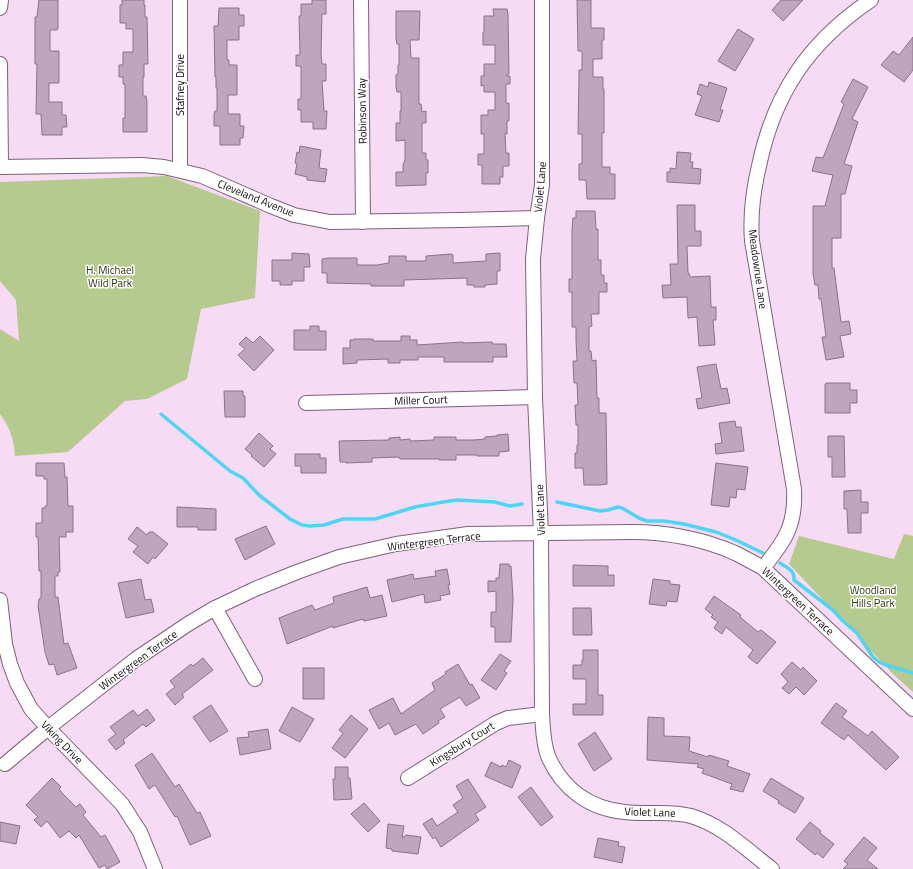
<svg xmlns="http://www.w3.org/2000/svg" width="913" height="869" font-family="'Titillium Web',sans-serif">
  <style>
    .green { fill: #b6c98e }
    .lines { fill: none; stroke-linecap: round; stroke-linejoin: round }
    .stream { stroke: #4dd6f4; stroke-width: 3.5 }
    .building { fill: #bfa5be; stroke: #8b728a }
    .minor-casing { stroke: #7a6279; stroke-width: 16 }
    .minor { stroke: #fff; stroke-width: 14 }
    .labels { text-anchor: middle; stroke-width: 3; stroke-linejoin: round; paint-order: stroke }
    .street-label { font-size: 11px; fill: #130a12; stroke: #fff }
    .park-label { font-size: 11px; fill: #2c3710; stroke: #fff }
  </style>
  <rect width="100%" height="100%" fill="#f7dbf5"/>
  <!-- green -->
  <g class="green">
    <path d="M167 176 260 211 255 298 201 309 187 379 147 399 125 401 68 452 15 456C14 440 10 427 0 414V329L19 341 16 300 0 281V182Z"/>
    <path d="M904 534 913 536V692L894 675 789 564 799 536 894 559Z"/>
  </g>
  <g class="lines">
    <!-- stream -->
    <g class="stream">
      <path d="M161 414 230 471 243 478 259 495 290 519 302 525 310 526 324 525 343 519H375L415 507 443 502 457 500 495 502 510 506 522 504"/>
      <path d="M557 502 600 511 608 510 618 507 622 508 639 518 647 521H664L684 524 716 532 736 540 763 553"/>
      <path d="M780 563C787 568 795 570 794 580L833 610 843 621 857 633 873 657 879 662 886 665 913 673"/>
    </g>
  </g>
  <!-- building -->
  <g class="building">
    <path d="M39 0H58V28L57 30H50V51H59V83H49V102H62V115H66L67 127H62V135H42L41 114H36L37 64H35V17H37Z"/>
    <path d="M122 0H144V5H145V17H147L148 64H144V77H143V96H146L147 102V132H123V118H125V84H123V77H119V65H123V52H133V29H126V23H120V5H122Z"/>
    <path d="M312 0H326V14H322L321 54 322 64H326V81H322L324 111H327L326 129H313V122H301V110H298V99H301V66H296V55H300L299 16H301V4H312Z"/>
    <path d="M577 0H591V28H604V40H602V59H593V77H603V89H604V133H602V167H610V174H615V199H587L586 180H579V164H582V134H578L579 75V70H582V51H578Z"/>
    <path d="M781 0H803L783 21 772 10Z"/>
    <path d="M219 8H239V15H244V26H239V40H227V60H229V65H237V95H228V114H240V126H244L243 138H240V145H220V126H214V114L215 111H217V88H216V77H215L214 26H218Z"/>
    <path d="M493 9H507L508 14 509 74H507V76H510V84H506V103H509V121H507V134H505L506 153H509V166H503V177H500V184H482V165H478V154H484V134H481V115H488V110H495V92H484V85L481 86V76H484V64H495V45H483V32H484V16H494Z"/>
    <path d="M396 11H420L419 40H410L411 58H419V104H421L422 112 426 111V123H422V153H426V160H428V173H426V185L396 186V172H403V165L405 160V140L396 141V123H400V111H401V92H397L396 87V75L398 74V65H399V44H397L396 39Z"/>
    <path d="M738 29 754 39 735 71 718 61Z"/>
    <path d="M913 37V70L904 82 881 65 893 51 899 55Z"/>
    <path d="M853 79 868 87 852 119 858 122 844 164 852 166 845 194H841V238H832V268H834L841 322 849 321 851 334 840 336 844 357 826 360 822 337H826L821 299H819L818 285H815L813 273V206H825L833 175 812 171 816 157 823 158 844 104 841 102Z"/>
    <path d="M709 82 727 88 720 110H723L719 122 695 115 702 96 697 94 700 84 708 87Z"/>
    <path d="M300 146 321 150 319 168 327 169 325 182 307 180V177L295 174 297 164 295 163 297 152 299 153Z"/>
    <path d="M677 152 691 153 690 162H693L692 168 701 169 700 184 667 182V172H670V168L676 169Z"/>
    <path d="M677 205H695V231H701V246H687L688 273H689L690 277 710 276 711 307H716V320H713L715 345 699 346 697 317 688 318 687 297 663 298 662 285H671L670 264H678Z"/>
    <path d="M576 211H595L596 229H598V260H601V275H604V283H607V292H599V314H591L592 326 589 327V351H591L592 361 596 360 597 398H599V413H606L607 484 600 485H584L583 468H575V453H577V445H578V425H576L575 405H578L577 383H574L573 361H577L576 340V327H572V292H569V279H572V229L573 218H576Z"/>
    <path d="M292 253 309 254 310 267H304V281H292V285H280V281H272V260H292Z"/>
    <path d="M500 253V271H497V284L485 285V287H474V285H467V278L404 280V286H371V284L327 283V273H322V259L328 258H357V265H377L389 263V256H406V261H426V256L451 254 453 255V263L486 261V254Z"/>
    <path d="M310 326H319V331H326V350H294V330H310Z"/>
    <path d="M260 336 274 350 254 371 238 355 245 349 239 344 246 337 253 343Z"/>
    <path d="M401 336H410V340H417V345L463 342V343L492 342 493 344H506L507 357H493V362H444V357H418V360H400V363H388V359L357 360V363L343 364V348H350V340H354V339H373V341H401Z"/>
    <path d="M716 364 721 389 727 388 730 403 698 409 696 399 702 398 697 367Z"/>
    <path d="M827 383H850V390H857V403H850V413H825V384Z"/>
    <path d="M224 391H243V396H245V417H225Z"/>
    <path d="M735 421 736 427H741L744 451 716 454 715 444 722 443 719 423Z"/>
    <path d="M259 433 273 446 270 449 276 454 264 467 251 456 252 455 245 449Z"/>
    <path d="M508 434 509 451 499 452V456H477V455H456V460H439V459H400L399 457 372 458V462L346 463V462H340L339 441 389 440V438L400 437V440L410 439V441L434 440V437H456V440H474L485 439V437L497 436V435Z"/>
    <path d="M828 436H844L845 477H832V457H828Z"/>
    <path d="M295 454H320V458H326V473H301V466H295Z"/>
    <path d="M36 463H64L65 477H67L68 506H73V532H66V537H59L60 572H58V576H55V597H58L64 644 68 643 77 668 57 675 54 664 49 665 45 652 38 606 39 599 41 598V571H39L38 537H36V523H42V508H45V506H47V479H44V476H36Z"/>
    <path d="M716 463 748 467 745 490 737 489 736 498 730 497 729 507 711 505Z"/>
    <path d="M861 490V502H868V513H861V533H848L847 509H844V491Z"/>
    <path d="M177 507 216 509V530H198V527H177Z"/>
    <path d="M266 526 275 544 245 560 235 539Z"/>
    <path d="M137 527 147 535 149 532H153L168 544 155 559 153 557 148 564 133 552 138 546 128 539Z"/>
    <path d="M500 564H509V566H511L513 598 511 642H495V627H491V612H496V591L488 592V581H496V578H499Z"/>
    <path d="M573 565 608 566V575H614V586H573Z"/>
    <path d="M447 569 450 585H448L450 594 440 596 441 600 425 603 424 594 392 602 387 580 413 574 414 579 436 576 435 571Z"/>
    <path d="M141 579 145 600 151 599 154 612 126 618 118 583Z"/>
    <path d="M653 579 670 581V584L680 585 677 602 667 601 666 606 649 604Z"/>
    <path d="M367 587 370 598 382 595 387 616 364 621 363 619 333 628V626L287 644 279 618 312 605 315 610 334 603 333 597Z"/>
    <path d="M714 596 741 615 740 617 758 632 761 630 776 642 757 664 748 657 753 650 726 627 722 634 714 628 718 622 711 617 713 615 705 609Z"/>
    <path d="M573 608H591L592 635H573Z"/>
    <path d="M583 650H598V695H603V715H573V704H586V679H573V665H582V660H583Z"/>
    <path d="M500 654 511 661 504 671 507 673 496 690 481 680Z"/>
    <path d="M203 658 213 670 182 694 184 697 175 705 166 694 175 687 170 681 191 664 193 666Z"/>
    <path d="M792 662 801 670 803 667 817 681 804 695 796 687 789 694 782 688 788 682 781 674Z"/>
    <path d="M458 664 470 685 472 684 480 698 466 706 460 697 440 709 445 717 438 721 439 723 423 734 416 724 395 735 389 723 379 729 369 710 393 698 401 714 435 690 432 683 446 674 445 672Z"/>
    <rect x="303" y="668" width="21" height="31"/>
    <path d="M836 703 847 711 842 717 868 736 872 731 899 757 886 770 848 735 844 740 821 723Z"/>
    <path d="M211 705 228 731 210 742 193 717Z"/>
    <path d="M292 707 314 719 300 742 279 731Z"/>
    <path d="M147 709 155 720 146 727 143 724 123 740 125 743 116 750 108 740 116 734 110 727 133 710 138 716Z"/>
    <path d="M351 715 368 729 345 758 332 748 343 733 339 730Z"/>
    <path d="M648 717 664 718V736L690 737 689 751 708 757 709 755 729 761 727 766 750 774 743 792 730 789 732 784 702 773 704 769 697 767 699 764 647 760Z"/>
    <path d="M268 729 271 749 240 755 237 738 249 737 248 732Z"/>
    <path d="M595 732 612 759 594 771 578 744Z"/>
    <path d="M152 753 175 787 179 784 197 813 200 812 211 836 190 845 177 816 175 817 155 785 149 789 135 765Z"/>
    <path d="M509 760 521 766 512 788 485 776 491 762 501 767 502 765 506 767Z"/>
    <path d="M335 767H348V778H350L352 799 334 800 333 779H335Z"/>
    <path d="M52 778 61 787 59 789 63 794 76 807 80 804 86 812 83 815 101 837 105 835 120 862 107 869 105 865 99 868 79 835 76 838 69 831 60 838 47 821 41 827 34 820 38 817 26 805Z"/>
    <path d="M771 778 804 798 795 813 778 803 779 801 763 791Z"/>
    <path d="M468 779 486 807 475 814 479 820 441 847 435 837 433 839 423 824 432 818 437 826 458 812 453 805 463 798 456 786Z"/>
    <path d="M531 787 553 817 541 826 518 797Z"/>
    <path d="M364 803 380 821 368 832 351 814Z"/>
    <path d="M0 822 20 826 16 844 0 841Z"/>
    <path d="M810 822 821 831 820 833 834 844 823 858 817 853 815 855 796 839Z"/>
    <path d="M388 824 404 826 402 838 406 835 421 837 418 854 392 851V849L386 848Z"/>
    <path d="M864 837 877 848 867 860 878 869H843L848 864 844 861Z"/>
    <path d="M598 838 619 842 618 846 625 847 622 863 594 857Z"/>
  </g>
  <g class="lines">
    <!-- minor casing -->
    <g class="minor-casing">
      <g id="minor">
        <path d="M180 0V170"/>
        <path d="M361 0 363 222"/>
        <path d="M542 0V185L537 218 533 259 535 397 541 534 542 714C543 728 543 743 548 756 562 789 590 809 625 812 647 815 669 810 691 816 722 825 747 850 772 869"/>
        <path d="M0 8 1 0"/>
        <path d="M0 64 1 167"/>
        <path d="M0 167 142 165 164 167 202 176 271 206 294 215 330 222 460 220 537 218"/>
        <path d="M306 403 535 397"/>
        <path d="M763 568C785 541 796 525 794 489L752 241C750 215 753 191 759 166 774 93 809 42 871 0"/>
        <path d="M0 600 5 644 10 664 17 683 31 709 48 728 122 804 140 832 155 869"/>
        <path d="M215 608 255 679"/>
        <path d="M5 764 48 728 136 659 188 624 215 608 255 589 297 572 339 557 396 544 468 534 632 532C666 532 704 539 735 553 745 558 754 563 763 568L913 709"/>
        <path d="M408 778 496 723 508 718 542 714"/>
      </g>
    </g>
    <!-- minor -->
    <use href="#minor" class="minor"/>
  </g>
  <g class="labels">
    <!-- street labels -->
    <g class="street-label">
      <text transform="translate(180 85) rotate(-90)" y="4">Stafney Drive</text>
      <text transform="translate(362 111) rotate(-91)" y="4">Robinson Way</text>
      <text transform="translate(540 187) rotate(-85)" y="4">Violet Lane</text>
      <text transform="translate(256 198) rotate(22)" y="4">Cleveland Avenue</text>
      <text transform="translate(758 269) rotate(82)" y="4">Meadowrue Lane</text>
      <text transform="translate(421 400) rotate(-2)" y="4">Miller Court</text>
      <text transform="translate(540 510) rotate(-92)" y="4">Violet Lane</text>
      <text transform="translate(434 541) rotate(-7)" y="4">Wintergreen Terrace</text>
      <text transform="translate(798 601) rotate(43)" y="4">Wintergreen Terrace</text>
      <text transform="translate(138 660) rotate(-36)" y="4">Wintergreen Terrace</text>
      <text transform="translate(62 742) rotate(46)" y="4">Viking Drive</text>
      <text transform="translate(462 744) rotate(-32)" y="4">Kingsbury Court</text>
      <text transform="translate(650 812) rotate(2)" y="4">Violet Lane</text>
    </g>
    <!-- park labels -->
    <g class="park-label">
      <text x="110" y="274">H. Michael<tspan x="110" dy="13">Wild Park</tspan></text>
      <text x="873" y="594">Woodland<tspan x="873" dy="13">Hills Park</tspan></text>
    </g>
  </g>
</svg>
